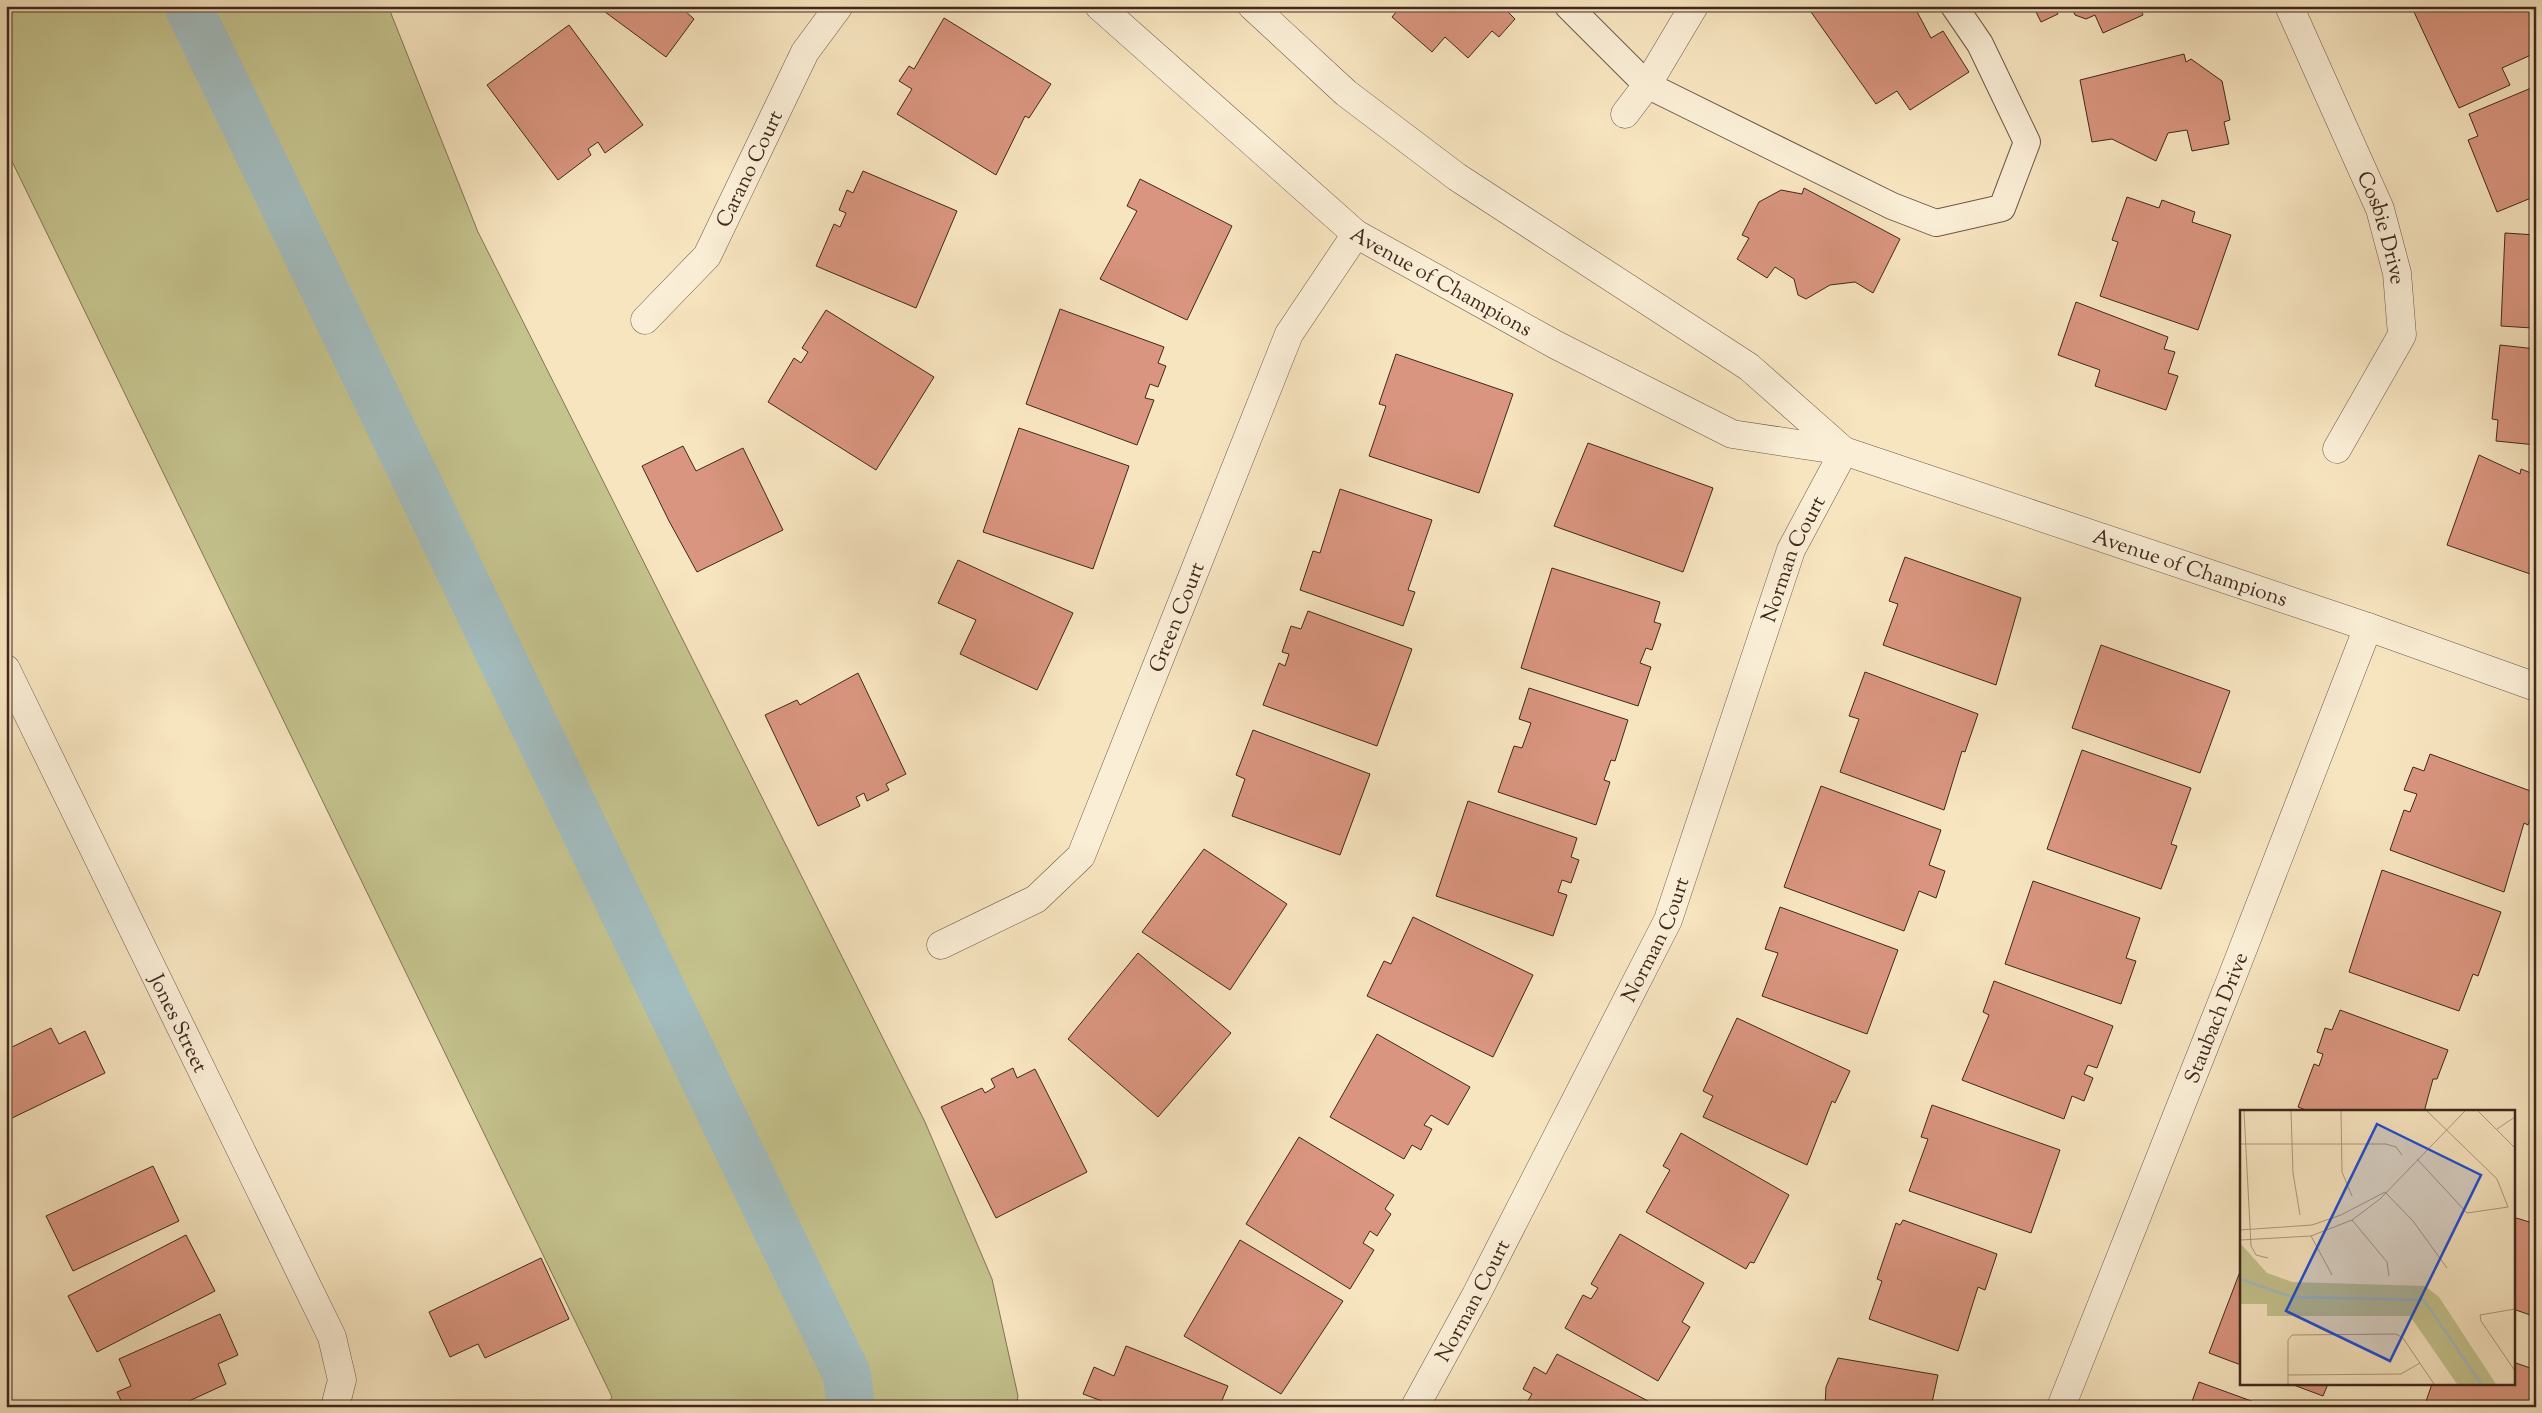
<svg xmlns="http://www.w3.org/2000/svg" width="2542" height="1413" font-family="'Sorts Mill Goudy',serif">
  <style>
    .green { fill: #c4c28d; stroke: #827555 }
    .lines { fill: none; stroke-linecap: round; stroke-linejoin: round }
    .canal { stroke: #a3bcbe; stroke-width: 48 }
    .building { fill: #d9957f; stroke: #40281d }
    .service-casing { stroke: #6e5746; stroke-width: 28 }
    .minor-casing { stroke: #6e5746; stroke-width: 29 }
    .tertiary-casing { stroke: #6e5746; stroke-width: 29 }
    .service { stroke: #faeed6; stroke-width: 26 }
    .minor { stroke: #faeed6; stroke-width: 28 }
    .tertiary { stroke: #faeed6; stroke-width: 28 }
    .labels { text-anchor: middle; stroke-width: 4; stroke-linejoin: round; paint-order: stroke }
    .street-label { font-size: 21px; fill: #40281d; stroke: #faeed6 }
    .inset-river { fill: none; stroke: #a3bcbe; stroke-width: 2.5 }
    .inset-road { fill: none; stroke: #ae997f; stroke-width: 1 }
    .view { fill: #1d4ed8; fill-opacity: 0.15; stroke: #1d4ed8; stroke-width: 2.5 }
    .inset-edge { fill: none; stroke: #40281d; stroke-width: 2.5 }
  </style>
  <rect width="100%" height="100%" fill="#f7e5c0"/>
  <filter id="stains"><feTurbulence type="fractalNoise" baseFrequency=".004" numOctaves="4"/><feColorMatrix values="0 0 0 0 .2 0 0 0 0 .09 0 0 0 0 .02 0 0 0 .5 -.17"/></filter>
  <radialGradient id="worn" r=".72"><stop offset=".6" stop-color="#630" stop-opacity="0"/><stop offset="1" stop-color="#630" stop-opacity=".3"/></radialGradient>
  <!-- green -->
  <path class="green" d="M6 6H388L478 232 925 1122 992 1279 1018 1396 1016 1407H607L612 1397 6 149Z"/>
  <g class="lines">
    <!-- canal -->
    <path class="canal" d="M188 6 847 1375 851 1407"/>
  </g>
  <!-- building -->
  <g class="building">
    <path d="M597 6H687L684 10 694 19 666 57Z"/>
    <path d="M1401 6H1502L1515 19 1499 37 1492 31 1468 58 1445 37 1432 52 1392 17Z"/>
    <path d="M1820 6H1914L1931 38 1943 31 1969 72 1910 110 1897 91 1876 104 1811 12Z"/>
    <path d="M2033 6H2058L2055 8 2058 14 2041 22Z"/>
    <path d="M2071 6H2139L2143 15 2103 33 2095 15 2086 19 2075 15Z"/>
    <path d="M2426 6H2536V65L2531 55 2502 68 2510 85 2459 108 2414 12Z"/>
    <path d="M944 18 1051 84 1029 118 1025 116 996 175 897 114 912 89 899 81 909 66 914 69Z"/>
    <path d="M569 25 643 125 605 153 598 142 588 149 591 155 558 180 487 85Z"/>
    <path d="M2184 54 2186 62 2191 59 2222 81 2230 120 2224 122 2229 144 2192 151 2187 130 2168 133 2156 161 2112 139 2092 142 2080 80Z"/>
    <path d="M2536 86V196L2497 212 2468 140 2478 136 2469 114Z"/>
    <path d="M863 171 957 211 916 308 816 266 834 224 840 227 846 213 839 210 847 190 853 193Z"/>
    <path d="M1140 179 1232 226 1187 320 1100 279 1137 211 1127 206Z"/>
    <path d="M1804 188 1900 239 1873 293 1855 282 1830 285 1806 299 1798 295 1794 279 1775 267 1767 278 1737 259 1749 238 1742 235 1759 202 1781 190 1802 194Z"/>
    <path d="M2127 197 2159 208 2162 200 2195 212 2192 222 2231 235 2198 330 2100 296 2118 242 2112 240Z"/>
    <path d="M2505 233 2536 235V322L2533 321 2532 328 2501 326Z"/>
    <path d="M2076 302 2168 337 2164 349 2175 352 2168 373 2178 376 2166 410 2095 386 2100 370 2058 355Z"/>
    <path d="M1060 309 1164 347 1158 363 1166 366 1158 387 1150 384 1145 398 1154 400 1137 445 1026 404Z"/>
    <path d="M826 310 934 377 876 470 768 402 794 358 801 363 808 352 802 348Z"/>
    <path d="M2500 345 2536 349V445L2496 441 2498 420 2492 419Z"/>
    <path d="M1396 354 1513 394 1479 493 1369 456 1386 406 1379 404Z"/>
    <path d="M1019 428 1129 466 1093 569 983 532Z"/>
    <path d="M1588 443 1713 488 1683 572 1554 526Z"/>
    <path d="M683 446 696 471 743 448 783 530 697 572 669 521 642 466Z"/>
    <path d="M2479 455 2520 474 2521 469 2536 475V576L2447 545Z"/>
    <path d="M1340 489 1432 520 1408 590 1415 592 1403 626 1300 590 1313 551 1320 553Z"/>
    <path d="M1905 557 2021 598 1996 685 1883 645 1898 604 1889 601Z"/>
    <path d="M958 560 1073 613 1037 690 960 654 976 620 938 603Z"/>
    <path d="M1552 568 1660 602 1654 622 1661 624 1652 650 1646 648 1640 663 1651 667 1638 706 1521 668Z"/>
    <path d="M1308 611 1412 649 1377 746 1263 705 1279 663 1285 666 1289 654 1282 652 1291 626 1301 629Z"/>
    <path d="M2101 645 2230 691 2200 773 2072 728Z"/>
    <path d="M1865 672 1978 714 1965 752 1962 751 1944 810 1840 772 1859 719 1849 716Z"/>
    <path d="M858 673 906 774 886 784 889 790 867 801 864 793 856 797 860 806 818 826 765 715 797 700 800 705Z"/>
    <path d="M1529 688 1628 720 1615 761 1611 760 1604 780 1610 782 1596 825 1498 792 1514 746 1522 748 1531 723 1519 719Z"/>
    <path d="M1253 730 1370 774 1340 855 1232 816 1245 779 1236 775Z"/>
    <path d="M2082 750 2191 788 2171 844 2177 846 2161 889 2047 849Z"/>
    <path d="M2430 754 2536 793V804L2528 825 2524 823 2504 892 2390 850 2404 810 2410 812 2417 794 2404 790 2413 767 2424 771Z"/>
    <path d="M1821 786 1941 830 1929 865 1945 871 1936 898 1919 891 1904 931 1784 887Z"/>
    <path d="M1468 801 1577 838 1571 857 1579 860 1571 883 1562 880 1558 892 1567 895 1553 936 1436 896Z"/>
    <path d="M1204 849 1287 904 1230 990 1142 932Z"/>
    <path d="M2382 870 2501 912 2478 976 2473 974 2459 1011 2349 972Z"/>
    <path d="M2033 881 2140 918 2126 958 2136 961 2121 1004 2005 964Z"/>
    <path d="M1780 907 1898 950 1867 1034 1762 996 1778 953 1765 949Z"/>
    <path d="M1413 917 1533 975 1493 1057 1367 996 1384 961 1391 964Z"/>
    <path d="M1138 953 1231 1033 1158 1117 1068 1039Z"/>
    <path d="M1994 981 2113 1026 2097 1068 2088 1065 2084 1074 2093 1078 2084 1101 2072 1096 2064 1119 1962 1080 1989 1015 1983 1012Z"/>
    <path d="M2340 1010 2448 1050 2437 1079H2433L2424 1112H2311L2298 1107 2314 1064 2319 1066 2323 1054 2317 1052 2325 1028 2332 1030Z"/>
    <path d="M1737 1018 1850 1071 1835 1103 1832 1101 1807 1165 1703 1117 1713 1096 1703 1091Z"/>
    <path d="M51 1028 59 1044 85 1031 105 1073 6 1121V1050Z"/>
    <path d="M1377 1034 1470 1087 1448 1125 1431 1115 1424 1125 1432 1129 1421 1150 1412 1145 1404 1159 1330 1117Z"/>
    <path d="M1013 1068 1017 1078 1035 1069 1087 1172 996 1218 941 1107 982 1088 985 1093 995 1087 991 1079Z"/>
    <path d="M1932 1105 2060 1150 2031 1233 1909 1191 1928 1139 1921 1137Z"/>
    <path d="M1681 1133 1789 1195 1754 1263 1750 1262 1746 1269 1646 1212 1670 1170 1663 1166Z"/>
    <path d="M1299 1137 1394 1195 1385 1209 1391 1214 1377 1236 1370 1231 1363 1243 1374 1250 1350 1289 1246 1224Z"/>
    <path d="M153 1166 179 1221 73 1271 46 1216Z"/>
    <path d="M2513 1217 2536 1224V1317L2513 1309Z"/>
    <path d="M1903 1220 1997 1254 1985 1290 1978 1287 1958 1351 1869 1319 1882 1281 1877 1279 1896 1223 1900 1225Z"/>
    <path d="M1620 1234 1704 1283 1682 1322 1690 1327 1658 1381 1565 1328 1583 1295 1591 1299 1598 1288 1591 1284Z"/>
    <path d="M186 1235 215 1291 97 1352 68 1296Z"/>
    <path d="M1240 1240 1343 1301 1281 1394 1184 1336Z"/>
    <path d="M541 1258 569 1319 485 1358 478 1344 450 1357 429 1312Z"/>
    <path d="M2241 1269V1365L2209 1353Z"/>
    <path d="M220 1314 238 1355 218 1364 226 1384 176 1407H124L117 1392 131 1386 119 1359Z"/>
    <path d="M1126 1346 1228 1386 1220 1405 1224 1407H1100L1102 1401 1083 1394 1094 1367 1114 1376Z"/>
    <path d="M1557 1354 1654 1404 1652 1407H1517L1520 1401 1526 1404 1532 1394 1523 1389 1534 1367 1546 1374Z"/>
    <path d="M1838 1358 1938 1375 1931 1407H1825L1826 1387Z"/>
    <path d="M2513 1362 2536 1370V1407H2424L2432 1384H2513Z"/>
    <path d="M2199 1382 2268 1407H2190Z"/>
    <path d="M2291 1384H2328L2323 1396Z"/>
  </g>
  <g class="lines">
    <!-- service casing -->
    <g class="service-casing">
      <path id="service" d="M1568 6 1647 85 1892 206 1936 223 2002 208 2027 142 1980 44 1954 6"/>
    </g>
    <!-- minor casing -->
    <g class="minor-casing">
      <g id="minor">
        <path id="s1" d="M2289 6 2380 209 2397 273 2402 335 2337 449"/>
        <path d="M1625 114 1647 85 1694 6"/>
        <path id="s2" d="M645 320 707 256 805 52 839 6"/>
        <path id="s3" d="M6 669 332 1337 342 1380 335 1407"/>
        <path id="s4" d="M941 945 1036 899 1081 856 1289 334 1356 234"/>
        <path id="s5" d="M1415 1407 1476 1295 1668 920 1791 550 1844 451"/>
        <path id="s6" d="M2061 1407 2232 977 2368 627"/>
      </g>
    </g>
    <!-- tertiary casing -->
    <g class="tertiary-casing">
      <g id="tertiary">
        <path id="s7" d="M1099 6 1356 234 1556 345 1732 434 1844 451 2368 627 2536 687"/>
        <path d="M1252 6 1346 93 1457 177 1749 367 1844 451"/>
      </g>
    </g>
    <!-- service -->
    <use href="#service" class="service"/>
    <!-- minor -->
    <use href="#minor" class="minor"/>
    <!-- tertiary -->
    <use href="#tertiary" class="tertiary"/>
  </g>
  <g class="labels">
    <!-- street labels -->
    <g class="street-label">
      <text dy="7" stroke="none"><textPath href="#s2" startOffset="186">Carano Court</textPath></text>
      <text dy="7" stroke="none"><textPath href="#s1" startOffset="241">Cosbie Drive</textPath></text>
      <text dy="7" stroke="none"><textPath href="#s7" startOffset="441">Avenue of Champions</textPath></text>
      <text dy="7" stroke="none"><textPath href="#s5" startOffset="931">Norman Court</textPath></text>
      <text dy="7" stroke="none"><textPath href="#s7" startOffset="1248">Avenue of Champions</textPath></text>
      <text dy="7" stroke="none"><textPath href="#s4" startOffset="425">Green Court</textPath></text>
      <text dy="7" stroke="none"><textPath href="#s5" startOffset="526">Norman Court</textPath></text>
      <text dy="7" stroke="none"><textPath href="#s6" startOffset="419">Staubach Drive</textPath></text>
      <text dy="7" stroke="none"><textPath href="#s3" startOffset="394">Jones Street</textPath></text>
      <text dy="7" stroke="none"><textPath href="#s5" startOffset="121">Norman Court</textPath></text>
    </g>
  </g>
  <!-- overview -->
  <g transform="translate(2240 1110)">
    <rect width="275" height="275" fill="#f7e5c0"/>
    <path d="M0 133 27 163 52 172 185 176 199 187 256 274H217L170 206H27V194H0Z" fill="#c4c28d"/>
    <path class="inset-river" d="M0 169 52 187 184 190 241 274"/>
    <path class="inset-road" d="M4 1 11 136 16 145 28 148M51 1 53 63 60 105M101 1 102 62 112 86M238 1 275 38M257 19 275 7M0 34H146L156 37 162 45M177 49 227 103 268 97 257 69 187 1M145 82 173 111 207 158M112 110 147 152 149 166M0 120 72 115 101 105 145 82M71 126 92 165M0 130 71 126 112 110 140 89 225 1M275 199 240 205 241 211 275 261M48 265 161 264 180 253M48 274V230L52 225 156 224 163 228 194 274"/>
    <path class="view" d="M137 14 241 65 150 251 46 201Z"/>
    <rect width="275" height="275" class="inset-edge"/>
  </g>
  <!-- margin -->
  <rect width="2542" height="1413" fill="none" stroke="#f7e5c0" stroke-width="25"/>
  <rect x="8" y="8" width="2527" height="1398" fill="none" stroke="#40281d" stroke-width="2.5"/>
  <rect x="12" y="12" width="2517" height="1388" fill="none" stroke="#40281d"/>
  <rect width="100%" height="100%" filter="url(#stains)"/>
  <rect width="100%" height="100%" fill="url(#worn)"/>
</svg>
